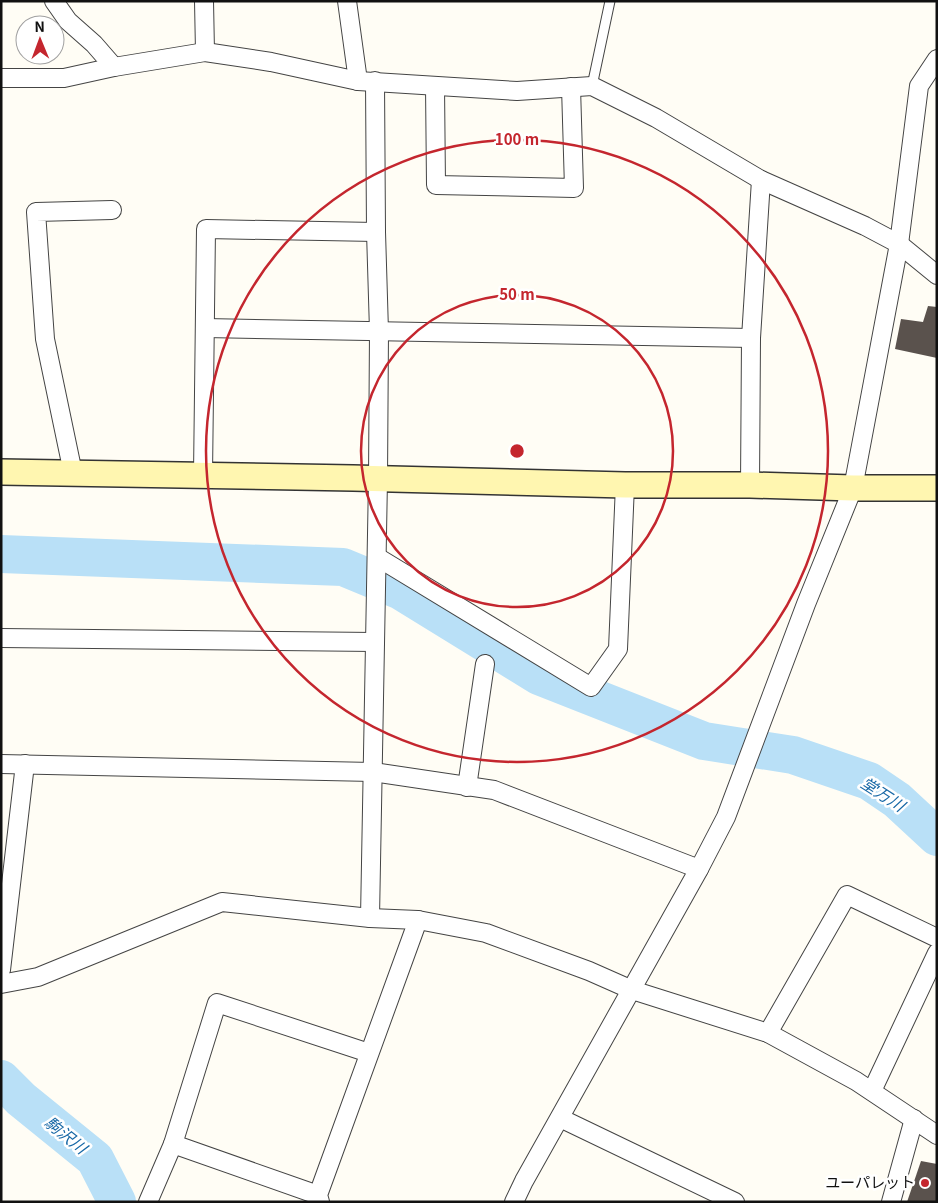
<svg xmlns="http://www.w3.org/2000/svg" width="938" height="1203" font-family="Georgia,'Noto Sans JP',serif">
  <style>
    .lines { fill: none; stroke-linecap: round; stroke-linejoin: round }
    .river { stroke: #b9e0f7; stroke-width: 38 }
    .building { fill: #5a524d }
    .lane-casing { stroke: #444; stroke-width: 11 }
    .street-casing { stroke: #444; stroke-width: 20 }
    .secondary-casing { stroke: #333; stroke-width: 28 }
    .lane { stroke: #fff; stroke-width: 9 }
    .street { stroke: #fff; stroke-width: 18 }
    .secondary { stroke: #fff6b0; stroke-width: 25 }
    .ring { fill: none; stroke: #c4262e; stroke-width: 2.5 }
    .poi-dot { fill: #c4262e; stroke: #fff; stroke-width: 2 }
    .labels { text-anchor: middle; stroke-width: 5; stroke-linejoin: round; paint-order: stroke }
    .poi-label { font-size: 15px; fill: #111; stroke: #fff; text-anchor: end }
    .water-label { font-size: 16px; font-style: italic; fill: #1768a6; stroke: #fff }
    .centre { fill: #c4262e; stroke: #fff; stroke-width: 2.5 }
    .ring-label { font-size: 15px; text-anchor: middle; font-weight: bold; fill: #c4262e; stroke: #fff; stroke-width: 5; stroke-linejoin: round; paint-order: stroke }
  </style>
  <rect width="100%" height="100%" fill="#fffdf5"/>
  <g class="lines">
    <!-- river -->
    <g class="river">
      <path d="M1 554 343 567 401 591 539 676 704 741 793 755 869 781 897 800 937 837"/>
      <path d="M1 1079 21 1099 95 1159 117 1202"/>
    </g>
  </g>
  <!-- building -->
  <g class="building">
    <path d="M928 306 937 307V358L895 349 901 319 923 322Z"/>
    <path d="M921 1161 937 1164V1202H907Z"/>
  </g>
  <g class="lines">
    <!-- lane casing -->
    <g class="lane-casing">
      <path id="lane" d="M592 86 610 1"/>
    </g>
    <!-- street casing -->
    <g class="street-casing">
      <g id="street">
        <path d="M54 1 68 21 94 44 114 67"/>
        <path d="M204 1 205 52"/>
        <path d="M347 1 358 81"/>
        <path d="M1 78H64L114 67 205 52 271 62 358 81 517 91 592 86 656 118 761 180 865 226 899 244 937 275"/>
        <path d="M435 86 436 185 574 188 571 87"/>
        <path d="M205 328 751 338"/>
        <path d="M73 473 45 339 36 212 112 210"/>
        <path d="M203 475 206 229 376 232"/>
        <path d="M750 485 751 338 761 180"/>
        <path d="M377 557 591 687 618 649 625 485"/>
        <path d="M1 638 375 642"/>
        <path d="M1 764 373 772 494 790 699 869"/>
        <path d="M467 787 485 664"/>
        <path d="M370 918 378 479 379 331 376 232 375 81"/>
        <path d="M1 970 25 764"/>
        <path d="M1 984 38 977 222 902 370 918 418 920 486 933 589 971 632 990 768 1033 856 1081 937 1135"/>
        <path d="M768 1033 847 895 937 938"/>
        <path d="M872 1091 937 953"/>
        <path d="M560 1118 735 1202"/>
        <path d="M318 1195 173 1144 217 1003 369 1053"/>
        <path d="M148 1202 173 1144"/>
        <path d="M320 1202 318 1195 418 920"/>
        <path d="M514 1202 524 1181 699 869 726 817 806 604 853 488 899 244 919 86 937 59"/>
        <path d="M891 1202 914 1119"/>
      </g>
    </g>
    <!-- secondary casing -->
    <g class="secondary-casing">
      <path id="secondary" d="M1 472 353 478 625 485H750L853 488H937"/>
    </g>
    <!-- lane -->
    <use href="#lane" class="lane"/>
    <!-- street -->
    <use href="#street" class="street"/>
    <!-- secondary -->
    <use href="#secondary" class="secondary"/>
  </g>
  <!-- distance rings -->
  <g class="ring">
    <circle cx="517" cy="451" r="156"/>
    <circle cx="517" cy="451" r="311"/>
  </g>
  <!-- markers -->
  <circle class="poi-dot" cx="925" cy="1183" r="5"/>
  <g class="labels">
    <!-- poi labels -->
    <g class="poi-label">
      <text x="915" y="1188">ユーパレット</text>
    </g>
    <!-- water labels -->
    <g class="water-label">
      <text transform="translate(883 794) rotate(33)" y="6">堂万川</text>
      <text transform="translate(66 1135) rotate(39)" y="6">駒沢川</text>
    </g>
  </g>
  <circle cx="517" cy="451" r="8" class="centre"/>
  <g class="ring-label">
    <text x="517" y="145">100 m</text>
    <text x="517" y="300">50 m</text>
  </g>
  <!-- border -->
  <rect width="938" height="1203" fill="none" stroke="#111111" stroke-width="5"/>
  <!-- north arrow -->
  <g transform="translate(40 40) rotate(359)"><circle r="24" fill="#ffffff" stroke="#a0a0a0"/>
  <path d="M0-4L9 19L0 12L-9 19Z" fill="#c4262e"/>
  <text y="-8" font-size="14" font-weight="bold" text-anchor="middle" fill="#111111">N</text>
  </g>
</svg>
